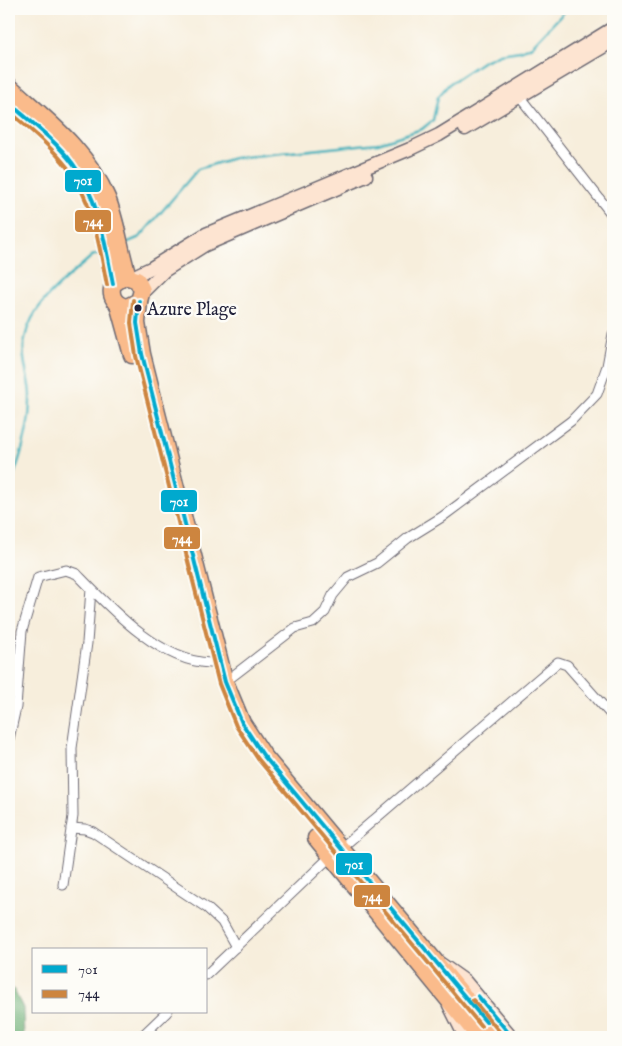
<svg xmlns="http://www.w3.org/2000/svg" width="622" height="1046" font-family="'IM FELL English',serif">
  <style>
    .forest { fill: #68ac71; stroke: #456756 }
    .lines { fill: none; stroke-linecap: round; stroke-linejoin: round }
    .stream { stroke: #44b3be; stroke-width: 2.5 }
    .street-casing { stroke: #6d6973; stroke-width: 11 }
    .secondary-casing { stroke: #6d6973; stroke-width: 15 }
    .highway-casing { stroke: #6d6973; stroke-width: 19 }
    .street { stroke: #fff; stroke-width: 9 }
    .secondary { stroke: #fde4d1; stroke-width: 12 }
    .highway { stroke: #fabb8b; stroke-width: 16 }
    .bus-1-casing { stroke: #fdfcf7; stroke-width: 8 }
    .bus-2-casing { stroke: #fdfcf7; stroke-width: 8 }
    .bus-1 { stroke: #00a9ce; stroke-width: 4 }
    .bus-2 { stroke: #cd853f; stroke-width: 4 }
    .bus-dot { fill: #22223b; stroke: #fdfcf7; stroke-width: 2 }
    .labels { text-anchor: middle; stroke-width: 5; stroke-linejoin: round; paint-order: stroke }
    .bus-label { font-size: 18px; fill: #22223b; stroke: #fdfcf7; text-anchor: start }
    .line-badge { stroke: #fdfcf7; stroke-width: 2 }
    .badge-label { font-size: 14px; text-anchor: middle; font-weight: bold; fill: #fff }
  </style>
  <rect width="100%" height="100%" fill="#fdfcf7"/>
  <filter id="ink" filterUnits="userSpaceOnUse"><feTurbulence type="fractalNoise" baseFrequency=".02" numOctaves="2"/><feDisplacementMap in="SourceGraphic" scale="10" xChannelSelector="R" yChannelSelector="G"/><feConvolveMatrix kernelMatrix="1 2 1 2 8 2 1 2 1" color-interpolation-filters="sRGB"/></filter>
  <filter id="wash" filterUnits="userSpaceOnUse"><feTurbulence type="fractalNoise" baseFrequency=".0096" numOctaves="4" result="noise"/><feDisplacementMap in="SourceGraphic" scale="20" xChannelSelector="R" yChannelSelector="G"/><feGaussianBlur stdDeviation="1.12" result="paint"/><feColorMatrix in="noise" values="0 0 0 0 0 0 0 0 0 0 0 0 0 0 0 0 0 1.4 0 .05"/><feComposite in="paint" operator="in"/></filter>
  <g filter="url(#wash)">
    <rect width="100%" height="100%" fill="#f7eedc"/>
    <!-- forest -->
    <path class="forest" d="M9 987 14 990 23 1008 24 1037H9Z"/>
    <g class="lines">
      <!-- stream -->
      <g class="stream">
        <path d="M126 243 140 237 198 169 234 158 378 143 422 129 433 120 438 97 449 84 482 62 500 54 520 51 532 46 567 9"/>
        <path d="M9 488C20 460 31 425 30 395 29 375 20 358 25 338 32 302 67 279 92 256L100 253"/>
      </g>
    </g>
  </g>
  <g filter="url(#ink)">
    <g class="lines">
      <!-- street casing -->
      <g class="street-casing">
        <g id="street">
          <path d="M519 96 613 216"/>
          <path d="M225 682 295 628 313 623 325 612 333 595 348 577 377 563 408 538 442 517 571 421 597 394 607 366 613 334"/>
          <path d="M9 739 16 707 22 631 38 577 66 570 77 574C110 608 160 662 210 663"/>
          <path d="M71 828 85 829 93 832 207 908 222 922 236 947"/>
          <path d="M340 849 558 662 567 665 613 717"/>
          <path d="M63 885 73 816 72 748 87 643 91 589"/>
          <path d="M206 975 331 856"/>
          <path d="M141 1037 167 1012"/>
        </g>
      </g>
      <!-- secondary casing -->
      <g class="secondary-casing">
        <g id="secondary">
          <path d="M465 129 613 41"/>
          <path d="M132 277 151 268 206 234 410 149 439 135 613 28"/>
          <path d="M142 293 164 271 205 245 366 176"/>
          <path d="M441 964 465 981 512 1037"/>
          <path d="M449 1005 465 1037"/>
        </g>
      </g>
      <!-- highway casing -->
      <g class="highway-casing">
        <g id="highway">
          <path d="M9 86C46 120 87 150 107 198 117 223 120 251 128 276"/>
          <path d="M9 103C30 122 55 141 73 164 98 197 105 244 113 284 109 296 115 305 127 307L139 301 142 290 137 280 125 276 113 284"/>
          <path d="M139 301 137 323 142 354 225 682 242 723 263 755 498 1037"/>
          <path d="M118 304 132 355"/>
          <path d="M316 838 479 1037"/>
        </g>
      </g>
      <!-- street -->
      <use href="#street" class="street"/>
      <!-- secondary -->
      <use href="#secondary" class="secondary"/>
      <!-- highway -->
      <use href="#highway" class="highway"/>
      <!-- bus-1 casing -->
      <g class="bus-1-casing">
        <g id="bus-1">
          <path d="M9 103C31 122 56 141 73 164 99 199 105 243 113 284"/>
          <path d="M139 301 137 323 142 354 225 682 242 723 263 755 486 1022"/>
          <path d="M478 996 512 1037"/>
        </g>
      </g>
      <!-- bus-2 casing -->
      <g class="bus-2-casing">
        <g id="bus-2">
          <path d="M9 111C29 129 50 145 67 167 93 200 99 245 107 285"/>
          <path d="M133 300 131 323 136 356 219 684 236 726 258 759 481 1026"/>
          <path d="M473 1000 504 1037"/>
        </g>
      </g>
      <!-- bus-1 -->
      <use href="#bus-1" class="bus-1"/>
      <!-- bus-2 -->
      <use href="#bus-2" class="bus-2"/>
    </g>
  </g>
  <!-- markers -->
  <circle class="bus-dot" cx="138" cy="308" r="4.5"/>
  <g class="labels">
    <!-- bus labels -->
    <g class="bus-label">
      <text x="147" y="315">Azure Plage</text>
    </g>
  </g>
  <g class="line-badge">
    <rect x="64" y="169" width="38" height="24" rx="5" fill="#00a9ce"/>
    <rect x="74" y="209" width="38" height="24" rx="5" fill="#cd853f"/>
    <rect x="160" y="489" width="38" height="24" rx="5" fill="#00a9ce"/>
    <rect x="163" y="526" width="38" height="24" rx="5" fill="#cd853f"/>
    <rect x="335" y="852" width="38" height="24" rx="5" fill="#00a9ce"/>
    <rect x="353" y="884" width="38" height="24" rx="5" fill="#cd853f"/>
  </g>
  <g class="badge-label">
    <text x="83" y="185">701</text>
    <text x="93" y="226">744</text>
    <text x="179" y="506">701</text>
    <text x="182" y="543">744</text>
    <text x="354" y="869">701</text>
    <text x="372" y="901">744</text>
  </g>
  <!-- margin -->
  <rect width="622" height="1046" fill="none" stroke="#fdfcf7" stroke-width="30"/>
  <!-- legend -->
  <rect x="32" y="948" width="175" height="65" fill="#fdfcf7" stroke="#a5a5ac"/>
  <rect x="42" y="965" width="25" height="8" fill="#00a9ce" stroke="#a5a5ac"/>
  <text x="78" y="974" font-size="15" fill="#22223b">701</text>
  <rect x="42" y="990" width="25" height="8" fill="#cd853f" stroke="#a5a5ac"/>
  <text x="78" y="998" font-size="15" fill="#22223b">744</text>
</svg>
